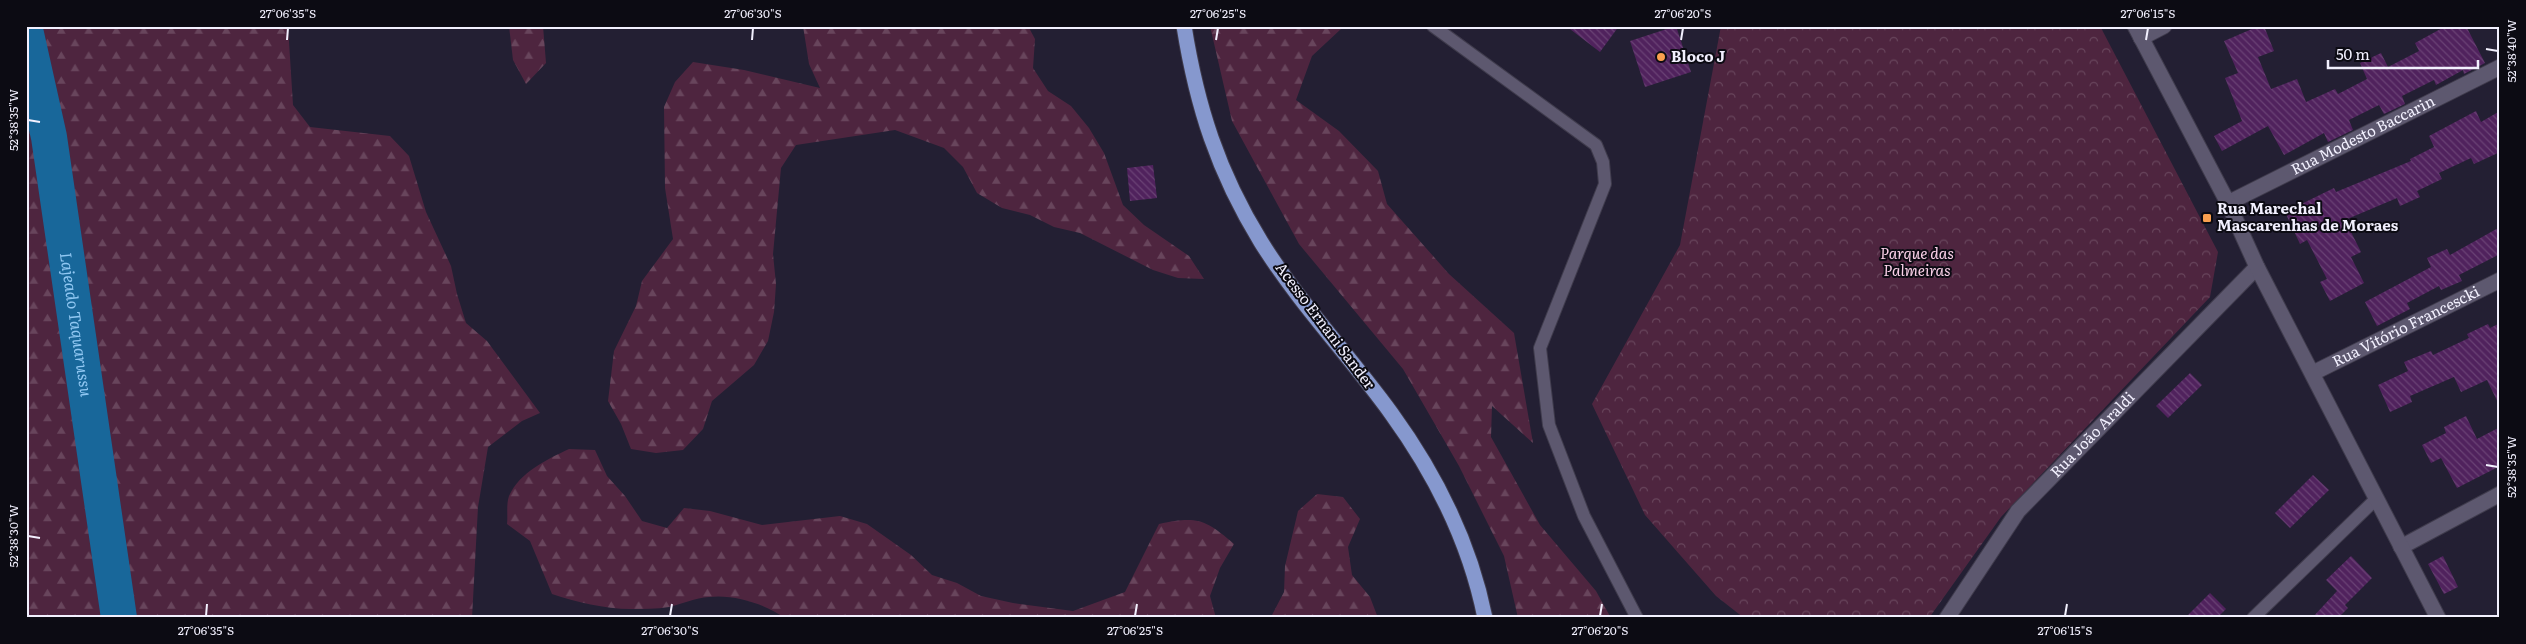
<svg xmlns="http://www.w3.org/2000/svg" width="2526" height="644" font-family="Literata,serif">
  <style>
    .forest { fill: url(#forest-firs) }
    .park { fill: url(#park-crowns) }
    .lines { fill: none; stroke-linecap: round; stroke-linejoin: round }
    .river { stroke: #18679a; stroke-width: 36 }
    .building { fill: url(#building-back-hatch) }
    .service-casing { stroke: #3f3b4c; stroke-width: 14 }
    .minor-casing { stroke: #3f3b4c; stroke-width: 17 }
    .tertiary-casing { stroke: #3f3b4c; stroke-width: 17 }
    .trunk-casing { stroke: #3f3b4c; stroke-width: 17 }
    .service { stroke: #5d586f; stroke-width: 12 }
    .minor { stroke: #5d586f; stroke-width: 15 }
    .tertiary { stroke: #5d586f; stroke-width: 15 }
    .trunk { stroke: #8698ce; stroke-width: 15 }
    .ticks { fill: none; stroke: #f2f0fe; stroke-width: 2 }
    .poi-dot { fill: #fa9f4f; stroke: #0c0b13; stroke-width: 2 }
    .labels { text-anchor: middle; stroke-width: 4; stroke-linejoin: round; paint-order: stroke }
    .poi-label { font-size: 15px; font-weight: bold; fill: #f2f0fe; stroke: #0c0b13; text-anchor: start }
    .street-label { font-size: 15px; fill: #f2f0fe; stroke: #0c0b13 }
    .park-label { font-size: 15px; font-style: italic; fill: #fbd1e9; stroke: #0c0b13 }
    .water-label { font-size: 16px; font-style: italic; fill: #90c7f2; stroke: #0c0b13 }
    .neatline { fill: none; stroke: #f2f0fe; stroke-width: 2 }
    .ticks-label { font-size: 12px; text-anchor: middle; fill: #f2f0fe }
  </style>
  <defs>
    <pattern id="forest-firs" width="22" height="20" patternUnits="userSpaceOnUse" patternTransform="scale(1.25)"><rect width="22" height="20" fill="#4e253f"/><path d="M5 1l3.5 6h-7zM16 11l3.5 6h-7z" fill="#68455c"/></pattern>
    <pattern id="park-crowns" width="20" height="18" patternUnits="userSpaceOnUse" patternTransform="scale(1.25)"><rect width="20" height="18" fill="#4e253f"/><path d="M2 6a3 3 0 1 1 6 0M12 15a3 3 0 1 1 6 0" fill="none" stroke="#68455c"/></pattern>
    <pattern id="building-back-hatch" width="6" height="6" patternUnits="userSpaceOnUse" patternTransform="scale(1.25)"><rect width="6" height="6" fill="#50225d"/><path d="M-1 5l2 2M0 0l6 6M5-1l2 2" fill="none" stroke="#6a4275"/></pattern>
  </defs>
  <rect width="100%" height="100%" fill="#231f33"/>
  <!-- forest -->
  <g class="forest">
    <path d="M26 26H288L293 105 310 127 390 136 409 156 426 212 451 266 457 294 466 323 487 341 540 413 522 421 488 447 478 507 472 618H26Z"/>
    <path d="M509 26H543L546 63 526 84 513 60Z"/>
    <path d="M803 26H1028L1035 39 1033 68 1048 91 1071 106 1089 128 1104 153 1123 205 1144 225 1189 256 1204 279 1178 278 1153 270 1080 233 1054 227 1030 215 1002 208 977 193 963 167 944 148 895 130 796 145 781 168 773 254 776 284 774 312 768 341 754 365 712 401 703 429 683 450 656 453 631 449 621 424 608 401 614 351 636 306 642 281 673 239 665 188 664 107 675 82 693 62 744 70 820 88 809 64Z"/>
    <path d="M1210 26H1340L1341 29 1312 56 1296 100 1339 131 1378 171 1387 204 1449 274 1514 333 1533 443 1492 406 1491 437 1540 525 1596 591 1611 618H1518L1504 556 1459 466 1403 369 1299 244 1232 121Z"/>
    <path d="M569 449 595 450 607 476 625 496 642 521 667 528 684 508 710 511 762 525 840 516 867 524 911 555 932 575 957 583 981 596 1013 603 1073 611 1125 592 1159 524C1197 516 1205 519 1234 544L1220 568 1210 596 1216 618H785C765 604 734 594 709 597 695 598 682 604 669 607 657 609 643 609 630 609 605 609 576 602 552 594L530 541 507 524C508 516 506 504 509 496 520 472 546 460 569 449Z"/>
    <path d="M1317 494 1343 497 1360 519 1348 547 1352 575 1370 597 1378 618H1262L1272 615 1284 592 1285 566 1298 511Z"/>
  </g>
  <!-- park -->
  <path class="park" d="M1721 26H2100L2218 252 2210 297 2001 517 1929 618H1744L1716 596 1645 515 1592 404 1680 245Z"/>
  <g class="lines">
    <!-- river -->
    <path class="river" id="s1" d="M26 34 49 137 119 618"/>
  </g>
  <!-- building -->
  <g class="building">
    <path d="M1566 26H1619L1600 52Z"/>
    <path d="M1676 26 1691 72 1645 87 1630 41Z"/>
    <path d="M2259 26H2264L2274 51 2258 57 2271 89 2297 79 2306 102 2335 89 2338 94 2367 79 2360 63 2381 53 2388 67 2419 51 2415 43 2446 26H2466L2485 63 2464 74 2463 70 2436 85 2434 80 2402 96 2405 104 2384 114 2379 105 2349 120 2353 130 2328 142 2324 133 2284 155 2268 126 2222 151 2214 136 2242 121 2225 78 2238 73 2224 41Z"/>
    <path d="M2476 111 2481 122 2500 111V152L2474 164 2471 158 2439 173 2442 179 2417 191 2420 197 2400 206 2397 198 2345 220 2361 252 2351 257 2364 283 2330 301 2320 282 2327 279 2307 240 2300 244 2285 212 2334 188 2336 192 2411 161 2410 159 2434 147 2429 136Z"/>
    <path d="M1153 165 1157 198 1130 201 1127 168Z"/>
    <path d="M2500 227V254L2459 275 2462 281 2441 290 2439 286 2407 303 2410 309 2377 326 2365 302 2431 267 2427 258 2447 249 2450 255Z"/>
    <path d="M2500 323V407L2487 380 2461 392 2454 377 2410 396 2412 402 2390 412 2378 385 2408 371 2404 362 2431 351 2433 355 2469 338 2467 334 2488 324 2490 328Z"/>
    <path d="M2190 373 2202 385 2168 418 2156 406Z"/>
    <path d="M2466 416 2477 439 2500 427V466L2457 488 2441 458 2431 463 2422 445 2446 433 2444 427Z"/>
    <path d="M2313 475 2329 490 2290 528 2275 513Z"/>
    <path d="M2351 556 2372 578 2345 605 2348 608 2338 618H2312L2337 591 2326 580Z"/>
    <path d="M2443 556 2458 587 2444 594 2428 564Z"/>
    <path d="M2210 593 2226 609 2217 618H2185Z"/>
  </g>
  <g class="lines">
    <!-- service casing -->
    <g class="service-casing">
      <g id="service">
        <path d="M1433 26 1596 145 1603 162 1605 184 1540 348 1549 425 1584 516 1637 618"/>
        <path d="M2253 618 2376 499"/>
      </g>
    </g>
    <!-- minor casing -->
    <g class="minor-casing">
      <g id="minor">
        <path d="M2141 38 2164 26"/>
        <path id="s2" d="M2228 203 2500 67"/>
        <path id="s3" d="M2313 373 2500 280"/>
        <path d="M2401 547 2500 494"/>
        <path id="s4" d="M1947 618 2018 511 2257 267"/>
      </g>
    </g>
    <!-- tertiary casing -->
    <g class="tertiary-casing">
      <path id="tertiary" d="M2135 26 2228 203 2257 267 2438 618"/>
    </g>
    <!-- trunk casing -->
    <g class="trunk-casing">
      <path id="trunk" d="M1184 26C1197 107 1218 172 1261 242 1299 303 1349 355 1391 413 1436 475 1470 543 1485 618"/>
    </g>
    <!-- service -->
    <use href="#service" class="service"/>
    <!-- minor -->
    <use href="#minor" class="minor"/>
    <!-- tertiary -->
    <use href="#tertiary" class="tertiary"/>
    <!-- trunk -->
    <use href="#trunk" class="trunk"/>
  </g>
  <!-- ticks -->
  <path class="ticks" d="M287 40 288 28M752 40 753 28M1216 40 1218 28M1681 40 1683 28M2146 40 2148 28M2486 49 2498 51M28 120 40 122M2486 465 2498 467M28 536 40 538M206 616 207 604M670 616 672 604M1135 616 1137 604M1600 616 1602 604M2065 616 2067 604"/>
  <!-- markers -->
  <g class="poi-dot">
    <circle cx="1661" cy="57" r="5"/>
    <rect x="2202" y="213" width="10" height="10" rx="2.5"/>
  </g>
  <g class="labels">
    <!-- poi labels -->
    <g class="poi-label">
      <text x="1671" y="62">Bloco J</text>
      <text x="2217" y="214">Rua Marechal<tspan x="2217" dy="17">Mascarenhas de Moraes</tspan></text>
    </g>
    <!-- street labels -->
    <g class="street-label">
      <text dy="5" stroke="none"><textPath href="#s2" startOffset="151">Rua Modesto Baccarin</textPath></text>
      <text transform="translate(1325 326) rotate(53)" y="5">Acesso Ernani Sander</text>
      <text dy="5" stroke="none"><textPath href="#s3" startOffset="104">Rua Vitório Francescki</textPath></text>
      <text dy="5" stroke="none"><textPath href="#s4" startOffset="235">Rua João Araldi</textPath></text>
    </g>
    <!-- park labels -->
    <g class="park-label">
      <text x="1917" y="259">Parque das<tspan x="1917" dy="17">Palmeiras</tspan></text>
    </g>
    <!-- water labels -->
    <g class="water-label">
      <text dy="6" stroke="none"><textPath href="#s1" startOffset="295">Lajeado Taquarussu</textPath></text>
    </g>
  </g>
  <!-- border -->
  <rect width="2526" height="644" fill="none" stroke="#0c0b13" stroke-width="55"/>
  <!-- scale -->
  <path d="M2328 60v8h150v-8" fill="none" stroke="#f2f0fe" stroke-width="2.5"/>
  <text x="2336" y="60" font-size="15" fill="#f2f0fe" stroke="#0c0b13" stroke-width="4" paint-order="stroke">50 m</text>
  <rect x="28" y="28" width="2470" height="588" class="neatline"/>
  <g class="ticks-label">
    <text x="288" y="18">27°06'35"S</text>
    <text x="753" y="18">27°06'30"S</text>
    <text x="1218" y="18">27°06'25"S</text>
    <text x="1683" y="18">27°06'20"S</text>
    <text x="2148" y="18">27°06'15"S</text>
    <text transform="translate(2512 51) rotate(-90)" y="4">52°38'40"W</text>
    <text transform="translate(14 120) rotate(-90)" y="4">52°38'35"W</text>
    <text transform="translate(2512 467) rotate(-90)" y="4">52°38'35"W</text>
    <text transform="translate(14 536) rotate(-90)" y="4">52°38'30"W</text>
    <text x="206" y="635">27°06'35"S</text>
    <text x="670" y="635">27°06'30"S</text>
    <text x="1135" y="635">27°06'25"S</text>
    <text x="1600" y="635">27°06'20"S</text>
    <text x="2065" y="635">27°06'15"S</text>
  </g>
</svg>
